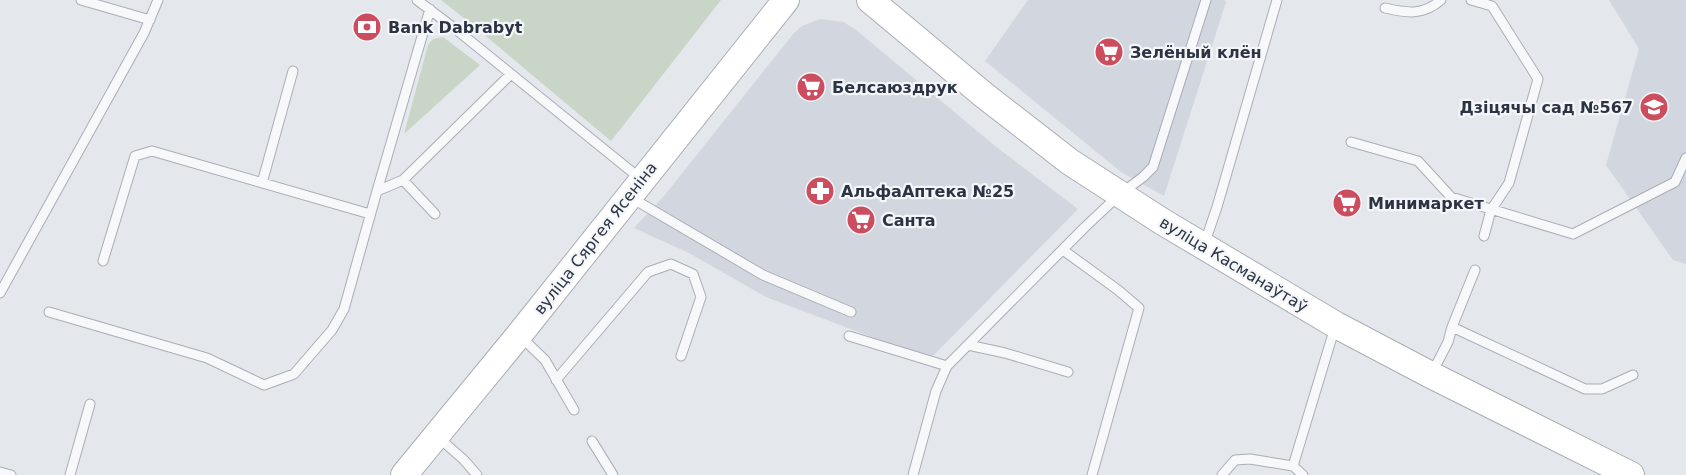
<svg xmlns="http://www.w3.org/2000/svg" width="1686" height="475" font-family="'DejaVu Sans',sans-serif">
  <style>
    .built { fill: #d2d6de }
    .green { fill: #c9d5c6 }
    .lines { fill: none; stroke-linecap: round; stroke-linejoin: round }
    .lane-casing { stroke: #a9aeb6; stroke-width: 11 }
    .secondary-casing { stroke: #a9aeb6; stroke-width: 28 }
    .lane { stroke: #f7f8fa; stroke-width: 9 }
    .secondary { stroke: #fff; stroke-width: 26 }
    .labels { text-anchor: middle; stroke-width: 4.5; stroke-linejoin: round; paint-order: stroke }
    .poi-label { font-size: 16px; font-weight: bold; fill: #2c3444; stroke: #f4f6f9; text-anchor: start }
    .street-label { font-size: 16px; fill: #2c3444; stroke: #f4f6f9 }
  </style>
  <rect width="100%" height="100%" fill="#e4e7ec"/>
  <path class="built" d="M1028,0H1224L1226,2L1164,196L1121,172L985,61Z
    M1609,0H1686V264L1673,260L1606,165L1639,49Z
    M820,19L843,22L855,29L995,146L1078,209L930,359L766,297L689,253L634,228L664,196L794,33L802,26Z"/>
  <path class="green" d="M441,0H721L611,141L469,22Z
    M443,37L480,65L404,134L428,45L433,39Z"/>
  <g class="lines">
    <g class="lane-casing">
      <path id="lane" d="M81,0L150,20
        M417,0L458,31L642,180
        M1471,0L1492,6L1538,79L1509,183L1491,210L1484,236
        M1385,8C1406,13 1423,16 1441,0
        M1351,142L1418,161L1451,197L1573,234L1675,182L1686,158
        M403,180L511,74
        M262,183L293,71
        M377,191L403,180L435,214
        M630,197L763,275L851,312
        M1204,245L1217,207L1277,0
        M1063,250L1118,290L1139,308L1092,475
        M103,261L135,156L152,151L370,214
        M0,293L144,33L158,0
        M49,312L207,358L264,385L294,374L332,330L344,309L377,191L430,9
        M1452,327L1585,389H1602L1633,375
        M519,335L545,360L574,410
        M849,336L947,366
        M968,345L1005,353L1068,372
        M1432,373L1448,342L1452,327L1475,270
        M556,380L648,272L671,264L693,274L701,297L681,356
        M438,437L464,460L477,475
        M592,441L613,475
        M1293,466L1335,327
        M0,472L11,475
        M70,475L90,404
        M913,475L936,391L947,366L1085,227L1119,195L1143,177L1153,167L1206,0
        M1222,475L1235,460L1250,459L1293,466L1303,475"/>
    </g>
    <g class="secondary-casing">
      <path id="secondary" d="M870,0L985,96L1070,162L1163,222L1336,325L1431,375L1631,475
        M404,475L519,335L786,0"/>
    </g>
    <use href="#lane" class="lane"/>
    <use href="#secondary" class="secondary"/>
  </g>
  <defs>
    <g id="bank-disc" transform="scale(1.5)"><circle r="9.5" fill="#cc4e5e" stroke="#f4f6f9"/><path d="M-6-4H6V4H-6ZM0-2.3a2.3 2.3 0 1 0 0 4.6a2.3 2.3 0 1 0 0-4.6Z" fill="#fff"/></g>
    <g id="supermarket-disc" transform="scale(1.5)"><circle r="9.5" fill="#cc4e5e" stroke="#f4f6f9"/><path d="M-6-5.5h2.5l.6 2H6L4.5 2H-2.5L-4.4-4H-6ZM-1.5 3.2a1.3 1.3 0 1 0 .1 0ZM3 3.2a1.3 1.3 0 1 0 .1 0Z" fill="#fff"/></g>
    <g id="school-disc" transform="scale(1.5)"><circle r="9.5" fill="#cc4e5e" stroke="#f4f6f9"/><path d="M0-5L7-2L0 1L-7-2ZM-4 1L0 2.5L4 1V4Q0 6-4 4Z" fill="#fff"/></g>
    <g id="pharmacy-disc" transform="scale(1.5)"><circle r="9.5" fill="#cc4e5e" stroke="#f4f6f9"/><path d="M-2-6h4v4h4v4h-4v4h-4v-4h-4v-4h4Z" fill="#fff"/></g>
  </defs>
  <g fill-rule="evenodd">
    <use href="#bank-disc" x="367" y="27"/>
    <use href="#supermarket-disc" x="1109" y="52"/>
    <use href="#supermarket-disc" x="811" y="87"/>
    <use href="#school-disc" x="1654" y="107"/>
    <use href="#pharmacy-disc" x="820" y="191"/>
    <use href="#supermarket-disc" x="1347" y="203"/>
    <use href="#supermarket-disc" x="861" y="220"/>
  </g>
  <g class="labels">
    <g class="poi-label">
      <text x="388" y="33">Bank Dabrabyt</text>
      <text x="1130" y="58">Зелёный клён</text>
      <text x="832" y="93">Белсаюздрук</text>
      <text x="1633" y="113" text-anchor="end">Дзіцячы сад №567</text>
      <text x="841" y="197">АльфаАптека №25</text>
      <text x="1368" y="209">Минимаркет</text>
      <text x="882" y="226">Санта</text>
    </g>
    <g class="street-label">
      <text transform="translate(595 238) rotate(-52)" y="6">вуліца Сяргея Ясеніна</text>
      <text transform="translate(1234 264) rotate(31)" y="6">вуліца Касманаўтаў</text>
    </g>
  </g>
</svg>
